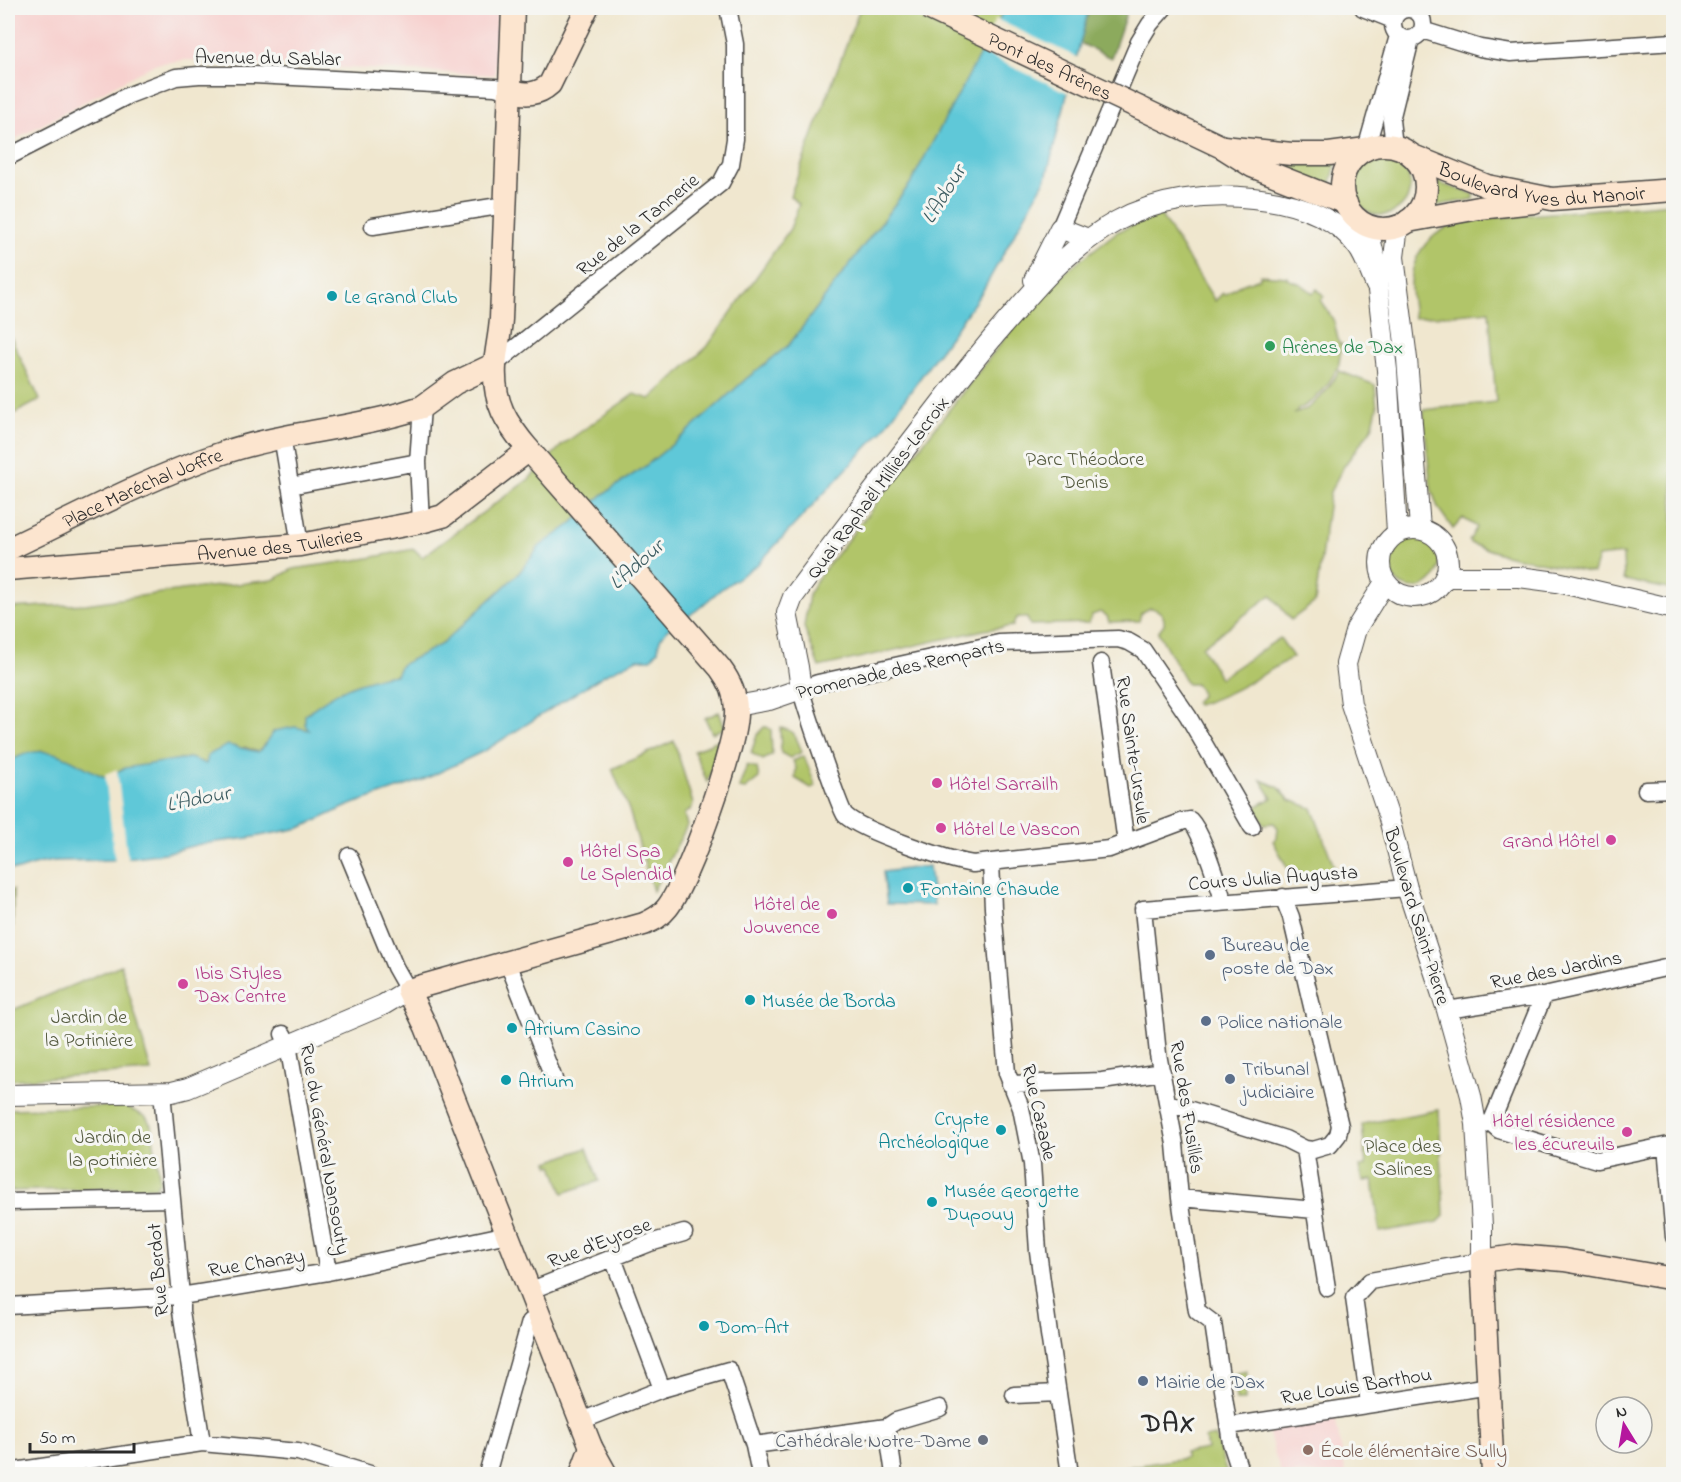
<svg xmlns="http://www.w3.org/2000/svg" width="1681" height="1482" font-family="'Indie Flower',sans-serif">
  <style>
    .built { fill: #f7d0ce }
    .green { fill: #b1c569; stroke: #6e784a; stroke-width: 1.5 }
    .forest { fill: #8caa5d; stroke: #5c6a44; stroke-width: 1.5 }
    .water { fill: #5ec8d8; stroke: #447a82; stroke-width: 1.5 }
    .pier { fill: #f0e7cf }
    .lines { fill: none; stroke-linecap: round; stroke-linejoin: round }
    .minor-casing { stroke: #494744; stroke-width: 19 }
    .tertiary-casing { stroke: #494744; stroke-width: 22 }
    .secondary-casing { stroke: #494744; stroke-width: 25 }
    .minor { stroke: #fff; stroke-width: 16 }
    .tertiary { stroke: #fff; stroke-width: 20 }
    .secondary { stroke: #fce5cf; stroke-width: 22 }
    .secondary-bridge-casing { stroke: #494744; stroke-width: 25; stroke-linecap: butt }
    .secondary-bridge { stroke: #fce5cf; stroke-width: 22 }
    .culture-dot { fill: #0f9aa8; stroke: #f6f6f2; stroke-width: 2 }
    .leisure-dot { fill: #2e9e5b; stroke: #f6f6f2; stroke-width: 2 }
    .hotel-dot { fill: #d1479c; stroke: #f6f6f2; stroke-width: 2 }
    .service-dot { fill: #5c6f8a; stroke: #f6f6f2; stroke-width: 2 }
    .worship-dot { fill: #6b7280; stroke: #f6f6f2; stroke-width: 2 }
    .education-dot { fill: #8d6e63; stroke: #f6f6f2; stroke-width: 2 }
    .labels { text-anchor: middle; stroke-width: 6; stroke-linejoin: round; paint-order: stroke }
    .street-label { font-size: 20px; fill: #2b2b2b; stroke: #f6f6f2 }
    .culture-label { font-size: 20px; fill: #0d838f; stroke: #f6f6f2; text-anchor: start }
    .leisure-label { font-size: 20px; fill: #27864d; stroke: #f6f6f2; text-anchor: start }
    .park-label { font-size: 20px; fill: #53593e; stroke: #f6f6f2 }
    .hotel-label { font-size: 20px; fill: #b23c85; stroke: #f6f6f2; text-anchor: start }
    .service-label { font-size: 20px; fill: #4e5e75; stroke: #f6f6f2; text-anchor: start }
    .worship-label { font-size: 20px; fill: #5b616d; stroke: #f6f6f2; text-anchor: end }
    .education-label { font-size: 20px; fill: #785e54; stroke: #f6f6f2; text-anchor: start }
    .water-label { font-size: 21px; font-style: italic; fill: #3a5a5f; stroke: #f6f6f2 }
    .district-label { font-size: 26px; font-weight: bold; letter-spacing: 1.5px; fill: #2b2b2b; stroke: #f6f6f2 }
  </style>
  <rect width="100%" height="100%" fill="#f6f6f2"/>
  <filter id="ink" filterUnits="userSpaceOnUse"><feTurbulence type="fractalNoise" baseFrequency=".0167" numOctaves="2"/><feDisplacementMap in="SourceGraphic" scale="12" xChannelSelector="R" yChannelSelector="G"/><feConvolveMatrix kernelMatrix="1 2 1 2 8 2 1 2 1" color-interpolation-filters="sRGB"/></filter>
  <filter id="wash" filterUnits="userSpaceOnUse"><feTurbulence type="fractalNoise" baseFrequency=".008" numOctaves="4" result="noise"/><feDisplacementMap in="SourceGraphic" scale="24" xChannelSelector="R" yChannelSelector="G"/><feGaussianBlur stdDeviation="1.35" result="paint"/><feColorMatrix in="noise" values="0 0 0 0 0 0 0 0 0 0 0 0 0 0 0 0 0 1.4 0 .05"/><feComposite in="paint" operator="in"/></filter>
  <g filter="url(#wash)">
    <rect width="100%" height="100%" fill="#f0e7cf"/>
    <path class="built" d="M8,8H498L495,75L186,60L155,64L8,143Z
      M1335,1417L1346,1474H1281L1267,1427Z"/>
    <path class="green" d="M860,8H991L1004,12L910,184L789,345L746,379L684,435L643,468L602,495L570,525L540,546L519,573L442,644L401,665L396,675C359,680 334,692 305,715L310,731H274L265,745L258,752L245,747L206,764L190,758L175,760L105,777L43,751L26,754L8,762V608L86,604L182,590L273,580L293,569L363,559L414,549L422,557L529,479L562,445L634,394L650,399L707,347L790,229L799,204L790,196Z
      M1244,155L1337,160L1330,187Z
      M1352 186a29 29 0 1 1 58 0a29 29 0 1 1-58 0Z
      M1431,176L1440,178L1441,184L1474,194V199L1433,206L1429,201L1432,187Z
      M1673,203V590L1624,580L1623,554L1598,557L1593,573L1505,555L1472,544L1469,541L1477,527L1463,518L1453,529L1438,508L1431,488L1423,410L1496,402L1489,311L1414,318C1413,308 1411,296 1411,286C1411,250 1435,228 1467,220Z
      M1160,214L1215,301L1223,293L1225,295L1238,286L1260,278V275L1287,277V279L1301,284L1313,293L1317,289L1324,296L1321,300L1334,321L1339,344H1342L1338,369L1336,370C1327,388 1316,401 1297,410L1298,412L1294,414C1315,409 1329,388 1339,371L1375,385L1377,408L1372,428L1344,466L1330,492L1315,602L1291,620L1271,595L1202,647L1220,678L1280,638L1293,657C1261,675 1232,695 1197,705L1195,702L1201,696L1200,689L1195,684H1187L1158,632L1164,624C1165,615 1159,609 1150,608L1141,613L1139,621L1109,622L1107,616L1100,612L1092,615L1089,623L1030,625L1027,618L1018,617L1015,620L1013,626L984,630L819,667L804,627L809,594L818,578L1026,311L1066,271L1117,232Z
      M8,331L40,400L8,417Z
      M1389 563a25 25 0 1 1 50 0a25 25 0 1 1-50 0Z
      M719,712L725,728L712,733L705,718Z
      M764,727H767L771,730L772,755L763,760L751,753L757,735Z
      M780,728C796,730 797,740 802,752L790,758L781,753Z
      M718,740L720,746L707,782L694,751Z
      M674,741L693,804L690,810L684,814L687,826L653,891L629,810L612,769Z
      M804,756L816,786L811,788L795,778L796,768L793,761Z
      M747,765L757,768L759,778L745,789L739,788Z
      M1261,780L1278,787L1290,800L1312,808L1338,877L1303,880L1299,871L1288,869L1273,841L1277,838L1278,828L1274,823L1264,824L1255,807L1272,798Z
      M8,890H13V926H8Z
      M121,965L151,1071L8,1080V1012Z
      M124,1106L146,1117L151,1125L160,1180L156,1187L8,1191V1109Z
      M1439,1110L1444,1216L1438,1222L1380,1232L1373,1180L1363,1181L1360,1167L1366,1166L1362,1124Z
      M587,1148L599,1181L563,1193L553,1165L550,1166L548,1162Z
      M1247,1371L1245,1400H1236L1234,1374Z
      M1215,1436L1227,1474H1091L1096,1472L1185,1458V1453L1207,1449L1205,1438Z"/>
    <path class="forest" d="M1089,8H1128L1111,58L1080,43Z"/>
    <path class="water" d="M1005,8H1089L1046,178L982,292L882,431L758,564L720,590L697,610L667,630L660,639L658,650L651,659H637L604,675L486,750L423,780L350,805L300,828L249,838L200,844L165,853L111,860L54,861L37,864L19,870L8,869V762C13,760 19,756 25,754C57,744 77,766 105,777L125,768L175,760L190,758L206,764L208,755L228,745L258,752L265,745L274,731L295,727L309,730L305,725V715C333,692 360,679 396,675L401,665L442,644L519,573L540,546L570,525L602,495L643,468L684,435L746,379L789,345L910,184Z
      M929,866L934,905L887,904L883,872Z"/>
    <path class="pier" d="M996,19L1079,58L1070,94L978,51Z
      M117,769L128,861L115,863L105,774Z"/>
  </g>
  <g filter="url(#ink)">
    <g class="lines">
      <g class="minor-casing">
        <path id="minor" d="M1363,8L1393,20
          M1393 24a15 15 0 1 1 30 0a15 15 0 1 1-30 0Z
          M1422,30L1480,48L1511,53L1674,42
          M1394,146L1391,120L1411,39
          M1366,149L1398,36
          M8,157L129,95L176,77L199,75H254L473,86L495,87L510,91
          M373,226L505,205
          M1060,228L1139,42L1150,24L1164,8
          M495,364L721,183L731,164L735,139V44L728,8
          M282,436L300,545
          M290,486L418,462
          M421,522L418,462L422,407
          M1101,663L1126,843
          M1646,790L1674,789
          M349,856L395,967L408,990
          M991,862L993,908L1007,1073L1021,1108L1032,1164L1038,1251L1049,1334L1070,1474
          M1224,902C1217,883 1203,833 1190,820L1184,821L1109,849L973,864C948,860 861,831 845,815C840,809 803,702 801,689L818,683L999,643L1118,639L1129,642L1143,650L1188,716L1252,827
          M508,963L554,1079
          M1447,1010L1544,995L1674,966
          M283,1034L288,1045L328,1272
          M1010,1084L1102,1081L1162,1072
          M162,1092L181,1296V1311L202,1443
          M1168,1103L1285,1139L1305,1149L1313,1150L1330,1145L1338,1135L1340,1126L1291,917L1283,897
          M1491,1123L1544,995
          M1476,1124L1491,1123L1499,1130L1597,1160L1674,1144
          M1666,1146L1674,1237
          M1305,1149L1327,1288
          M1180,1198L1315,1210
          M8,1202L172,1199
          M613,1258L662,1389
          M529,1291L650,1243L684,1233
          M8,1306L181,1296L328,1272L508,1234
          M1014,1395L1058,1393
          M1369,1403L1354,1298L1370,1281L1482,1261
          M581,1421L662,1389L729,1370L754,1445L760,1474
          M1229,1426L1490,1386
          M887,1427L894,1474
          M754,1445L887,1427L896,1421L940,1408
          M8,1472L202,1443L298,1452L370,1474
          M487,1474L530,1322L539,1316
          M1241,1474L1231,1443L1213,1323L1197,1311L1180,1198L1175,1144L1158,1054L1143,909L1407,888"/>
      </g>
      <g class="tertiary-casing">
        <path id="tertiary" d="M1367,225L1374,255L1387,370L1397,532
          M1398,226L1394,257L1407,359L1420,528
          M1034,280L1060,228L1088,239
          M1380 563a34 34 0 1 1 68 0a34 34 0 1 1-68 0Z
          M1445,577H1519L1557,582L1674,609
          M1385,582L1356,629L1346,664L1351,704L1388,815L1407,888L1447,1010L1471,1096L1476,1124L1482,1226V1261
          M736,706L769,700L801,689L798,667L787,613L793,597C839,535 886,474 933,413C959,379 985,346 1013,314C1046,276 1072,246 1117,221C1157,199 1207,193 1253,198C1290,202 1334,214 1357,246C1366,257 1370,274 1377,287
          M8,1095L172,1092L188,1088L383,1005L408,990"/>
      </g>
      <g class="secondary-casing">
        <g id="secondary">
          <path d="M513,8L501,319C500,335 496,350 495,366C493,403 506,423 529,450L720,668C729,680 736,694 736,710C738,742 687,884 667,908C661,916 653,920 644,924L408,990L426,1027L591,1447L606,1474"/>
          <path d="M510,91C526,95 538,95 550,84L587,8"/>
          <path d="M1140,108L1222,147L1252,166L1346,203"/>
          <circle cx="1384" cy="187" r="42"/>
          <path d="M1223,147L1292,154H1329L1366,149"/>
          <path id="s1" d="M1413,156L1487,186L1552,199L1674,190"/>
          <path d="M1408,221L1479,208L1534,202"/>
          <path id="s2" d="M8,549C78,516 146,479 220,454C280,433 343,430 403,413L422,407L455,383L495,364"/>
          <path id="s3" d="M8,569L300,545L421,522L443,516L529,450"/>
          <path d="M581,1474L591,1447"/>
          <path d="M1493,1474L1482,1261L1516,1256L1564,1260L1674,1279"/>
        </g>
      </g>
      <use href="#minor" class="minor"/>
      <use href="#tertiary" class="tertiary"/>
      <use href="#secondary" class="secondary"/>
      <g class="secondary-bridge-casing">
        <g id="secondary-bridge">
          <path id="s4" d="M928,8L1140,108"/>
        </g>
      </g>
      <use href="#secondary-bridge" class="secondary-bridge"/>
    </g>
  </g>
  <g class="culture-dot">
    <circle cx="332" cy="296" r="6"/>
    <circle cx="908" cy="888" r="6"/>
    <circle cx="750" cy="1000" r="6"/>
    <circle cx="512" cy="1028" r="6"/>
    <circle cx="506" cy="1080" r="6"/>
    <circle cx="1001" cy="1130" r="6"/>
    <circle cx="932" cy="1202" r="6"/>
    <circle cx="704" cy="1326" r="6"/>
  </g>
  <circle class="leisure-dot" cx="1270" cy="346" r="6"/>
  <g class="hotel-dot">
    <circle cx="937" cy="783" r="6"/>
    <circle cx="941" cy="828" r="6"/>
    <circle cx="1611" cy="840" r="6"/>
    <circle cx="568" cy="862" r="6"/>
    <circle cx="832" cy="914" r="6"/>
    <circle cx="183" cy="984" r="6"/>
    <circle cx="1627" cy="1132" r="6"/>
  </g>
  <g class="service-dot">
    <circle cx="1210" cy="955" r="6"/>
    <circle cx="1206" cy="1021" r="6"/>
    <circle cx="1230" cy="1079" r="6"/>
    <circle cx="1143" cy="1381" r="6"/>
  </g>
  <circle class="worship-dot" cx="983" cy="1440" r="6"/>
  <circle class="education-dot" cx="1308" cy="1450" r="6"/>
  <g class="labels">
    <g class="street-label">
      <text transform="translate(268 57) rotate(1)" y="7">Avenue du Sablar</text>
      <text dy="7" stroke="none"><textPath href="#s4" startOffset="135">Pont des Arènes</textPath></text>
      <text dy="7" stroke="none"><textPath href="#s1" startOffset="134">Boulevard Yves du Manoir</textPath></text>
      <text transform="translate(637 224) rotate(-39)" y="7">Rue de la Tannerie</text>
      <text transform="translate(877 487) rotate(-53)" y="7">Quai Raphaël Milliès-Lacroix</text>
      <text dy="7" stroke="none"><textPath href="#s2" startOffset="148">Place Maréchal Joffre</textPath></text>
      <text dy="7" stroke="none"><textPath href="#s3" startOffset="273">Avenue des Tuileries</textPath></text>
      <text transform="translate(900 668) rotate(-13)" y="7">Promenade des Remparts</text>
      <text transform="translate(1134 750) rotate(82)" y="7">Rue Sainte-Ursule</text>
      <text transform="translate(1273 877) rotate(-4)" y="7">Cours Julia Augusta</text>
      <text transform="translate(1418 916) rotate(73)" y="7">Boulevard Saint-Pierre</text>
      <text transform="translate(1556 969) rotate(-11)" y="7">Rue des Jardins</text>
      <text transform="translate(1188 1107) rotate(81)" y="7">Rue des Fusillés</text>
      <text transform="translate(1040 1112) rotate(77)" y="7">Rue Cazade</text>
      <text transform="translate(326 1149) rotate(80)" y="7">Rue du Général Nansouty</text>
      <text transform="translate(599 1242) rotate(-21)" y="7">Rue d'Eyrose</text>
      <text transform="translate(256 1262) rotate(-9)" y="7">Rue Chanzy</text>
      <text transform="translate(157 1270) rotate(-95)" y="7">Rue Berdot</text>
      <text transform="translate(1356 1385) rotate(-9)" y="7">Rue Louis Barthou</text>
    </g>
    <g class="culture-label">
      <text x="344" y="303">Le Grand Club</text>
      <text x="920" y="895">Fontaine Chaude</text>
      <text x="762" y="1007">Musée de Borda</text>
      <text x="524" y="1035">Atrium Casino</text>
      <text x="518" y="1087">Atrium</text>
      <text x="989" y="1125" text-anchor="end">Crypte<tspan x="989" dy="23">Archéologique</tspan></text>
      <text x="944" y="1197">Musée Georgette<tspan x="944" dy="23">Dupouy</tspan></text>
      <text x="716" y="1333">Dom-Art</text>
    </g>
    <g class="leisure-label">
      <text x="1282" y="353">Arènes de Dax</text>
    </g>
    <g class="park-label">
      <text x="1085" y="465">Parc Théodore<tspan x="1085" dy="23">Denis</tspan></text>
      <text x="89" y="1023">Jardin de<tspan x="89" dy="23">la Potinière</tspan></text>
      <text x="113" y="1143">Jardin de<tspan x="113" dy="23">la potinière</tspan></text>
      <text x="1403" y="1152">Place des<tspan x="1403" dy="23">Salines</tspan></text>
    </g>
    <g class="hotel-label">
      <text x="949" y="790">Hôtel Sarrailh</text>
      <text x="953" y="835">Hôtel Le Vascon</text>
      <text x="1599" y="847" text-anchor="end">Grand Hôtel</text>
      <text x="580" y="857">Hôtel Spa<tspan x="580" dy="23">Le Splendid</tspan></text>
      <text x="820" y="910" text-anchor="end">Hôtel de<tspan x="820" dy="23">Jouvence</tspan></text>
      <text x="195" y="979">Ibis Styles<tspan x="195" dy="23">Dax Centre</tspan></text>
      <text x="1615" y="1127" text-anchor="end">Hôtel résidence<tspan x="1615" dy="23">les écureuils</tspan></text>
    </g>
    <g class="service-label">
      <text x="1222" y="951">Bureau de<tspan x="1222" dy="23">poste de Dax</tspan></text>
      <text x="1218" y="1028">Police nationale</text>
      <text x="1242" y="1075">Tribunal<tspan x="1242" dy="23">judiciaire</tspan></text>
      <text x="1155" y="1388">Mairie de Dax</text>
    </g>
    <g class="worship-label">
      <text x="971" y="1447">Cathédrale Notre-Dame</text>
    </g>
    <g class="education-label">
      <text x="1320" y="1457">École élémentaire Sully</text>
    </g>
    <g class="water-label">
      <text transform="translate(943 194) rotate(-58)" y="7">L'Adour</text>
      <text transform="translate(636 564) rotate(-41)" y="7">L'Adour</text>
      <text transform="translate(198 798) rotate(-11)" y="7">L'Adour</text>
    </g>
    <g class="district-label">
      <text x="1169" y="1431">DAX</text>
    </g>
  </g>
  <rect width="1681" height="1482" fill="none" stroke="#f6f6f2" stroke-width="30"/>
  <g transform="translate(1624 1425) rotate(349)"><circle r="28" fill="#f6f6f2" stroke="#a5a5a2" stroke-width="1.5"/>
  <path d="M0-4.5L10 22L0 15L-10 22Z" fill="#b5179e"/>
  <text y="-9" font-size="16" font-weight="bold" text-anchor="middle" fill="#2b2b2b">N</text>
  </g>
  <path d="M30 1443v9h104v-9" fill="none" stroke="#2b2b2b" stroke-width="3"/>
  <text x="39" y="1443" font-size="18" fill="#2b2b2b" stroke="#f6f6f2" stroke-width="4.5" paint-order="stroke">50 m</text>
</svg>
